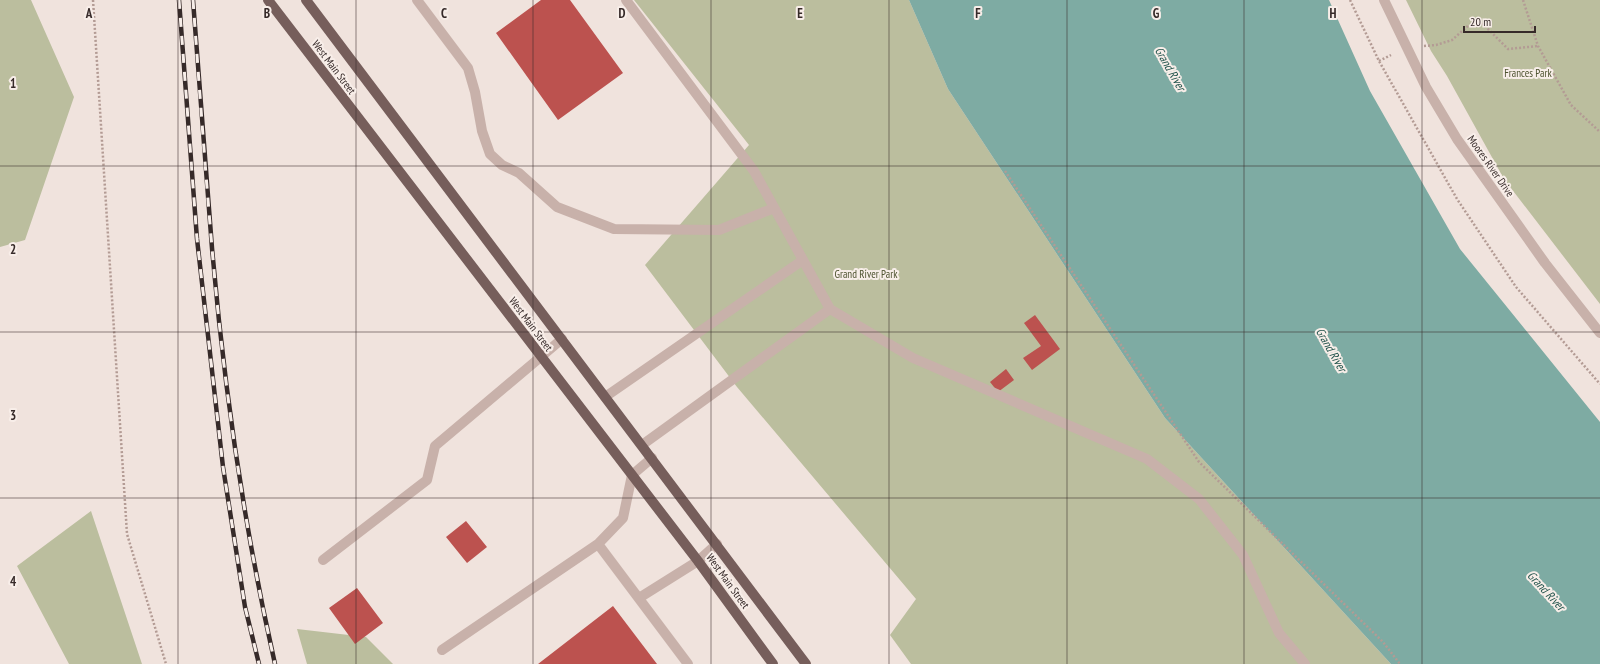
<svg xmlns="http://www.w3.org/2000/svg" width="1600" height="664" font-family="'PT Sans Narrow',sans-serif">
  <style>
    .green { fill: #bbbe9e }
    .water { fill: #7eaba3 }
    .building { fill: #bc524f }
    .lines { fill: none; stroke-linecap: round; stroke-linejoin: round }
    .path { stroke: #b39b94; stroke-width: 2.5; stroke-dasharray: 2 2; stroke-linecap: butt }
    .minor { stroke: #c8b1aa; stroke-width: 10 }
    .major { stroke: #765e5b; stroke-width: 10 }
    .rail-casing { stroke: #362a29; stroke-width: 4.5 }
    .rail { stroke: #f8eee9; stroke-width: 3; stroke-dasharray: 9; stroke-linecap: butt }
    .grid { fill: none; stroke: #362a29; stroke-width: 1; stroke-opacity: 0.55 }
    .labels { text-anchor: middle; stroke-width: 4; stroke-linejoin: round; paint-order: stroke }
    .street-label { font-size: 11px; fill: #362a29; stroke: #f8eee9 }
    .park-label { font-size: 11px; fill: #4d522f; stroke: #f8eee9 }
    .water-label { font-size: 12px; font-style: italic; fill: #22544c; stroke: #f8eee9 }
    .grid-label { font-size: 13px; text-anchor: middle; font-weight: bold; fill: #362a29; stroke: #f8eee9; stroke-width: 4; stroke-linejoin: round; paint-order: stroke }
  </style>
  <rect width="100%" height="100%" fill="#f0e3dd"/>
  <path class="green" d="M0,0H31L74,97L25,240L0,247Z
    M634,0H909L948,89L1165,418L1391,664H911L890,635L916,599L737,387L645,265L749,145Z
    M1406,0H1600V304L1504,179L1447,76L1431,51Z
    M91,511L142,664H69L17,566Z
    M297,629L366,637L393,664H307Z"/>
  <path class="water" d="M909,0H1329L1370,91L1460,249L1600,422V664H1391L1165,418L948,89Z"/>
  <path class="building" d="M541,0H570L623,73L558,120L496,33Z
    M1035,315L1060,349L1032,370L1023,358L1041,346L1024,323Z
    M1006,369L1014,380L998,392L990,382Z
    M466,521L487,547L467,563L446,537Z
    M357,588L383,623L355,644L329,608Z
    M613,606L657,664H538Z"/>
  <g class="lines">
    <path class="path" d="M93,0L127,534L166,664
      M1350,0L1379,61L1457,199L1516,287L1600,384
      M1523,0L1538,46L1571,105L1600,132
      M1424,46L1436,45L1452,40L1469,25L1483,24L1508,49L1538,46
      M1379,61L1391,55
      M1005,171L1199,462L1383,642L1400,664"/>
    <path class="minor" d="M417,0L468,68L475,92L482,131L490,154L502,165L519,173L557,207L614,229L719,230L774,208
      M626,0L754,171L830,309L913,358L1147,459L1199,499L1243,555L1279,633L1305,664
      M1384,0L1426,87L1457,139L1545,263L1600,333
      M605,397L803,260
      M642,445L830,309
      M652,458L632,475L623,518L598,544L688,664
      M323,560L427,480L435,446L562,339
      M639,598L698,561L717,544
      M442,650L598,544"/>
    <path class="major" d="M268,0L698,561L773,664
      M306,0L806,664"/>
    <g class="rail-casing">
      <path id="rail" d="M179,0L197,239L223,467L245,607L259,664
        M193,0C199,83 205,166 212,248C224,388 244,527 275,664"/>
    </g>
    <use href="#rail" class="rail"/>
  </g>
  <path class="grid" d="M178,0V664M356,0V664M533,0V664M711,0V664M889,0V664M1067,0V664M1244,0V664M1422,0V664M0,166H1600M0,332H1600M0,498H1600"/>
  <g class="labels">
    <g class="street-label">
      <text transform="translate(334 67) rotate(53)" y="4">West Main Street</text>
      <text transform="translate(1491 166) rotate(55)" y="4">Moores River Drive</text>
      <text transform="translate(531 324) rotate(53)" y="4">West Main Street</text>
      <text transform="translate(728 581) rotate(54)" y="4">West Main Street</text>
    </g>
    <g class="park-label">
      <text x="1528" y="77">Frances Park</text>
      <text x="866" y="278">Grand River Park</text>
    </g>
    <g class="water-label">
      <text transform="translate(1170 69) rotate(60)" y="4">Grand River</text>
      <text transform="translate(1331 350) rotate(60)" y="4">Grand River</text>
      <text transform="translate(1546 591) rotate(47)" y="4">Grand River</text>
    </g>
  </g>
  <g class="grid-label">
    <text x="89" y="18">A</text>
    <text x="267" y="18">B</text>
    <text x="444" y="18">C</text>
    <text x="622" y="18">D</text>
    <text x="800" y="18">E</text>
    <text x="978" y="18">F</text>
    <text x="1156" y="18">G</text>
    <text x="1333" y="18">H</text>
    <text x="13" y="88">1</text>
    <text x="13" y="254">2</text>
    <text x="13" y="420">3</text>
    <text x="13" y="586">4</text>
  </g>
  <path d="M1464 26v6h71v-6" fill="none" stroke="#362a29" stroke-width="2"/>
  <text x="1470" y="26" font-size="12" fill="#362a29" stroke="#f8eee9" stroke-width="3" paint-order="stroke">20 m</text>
</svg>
